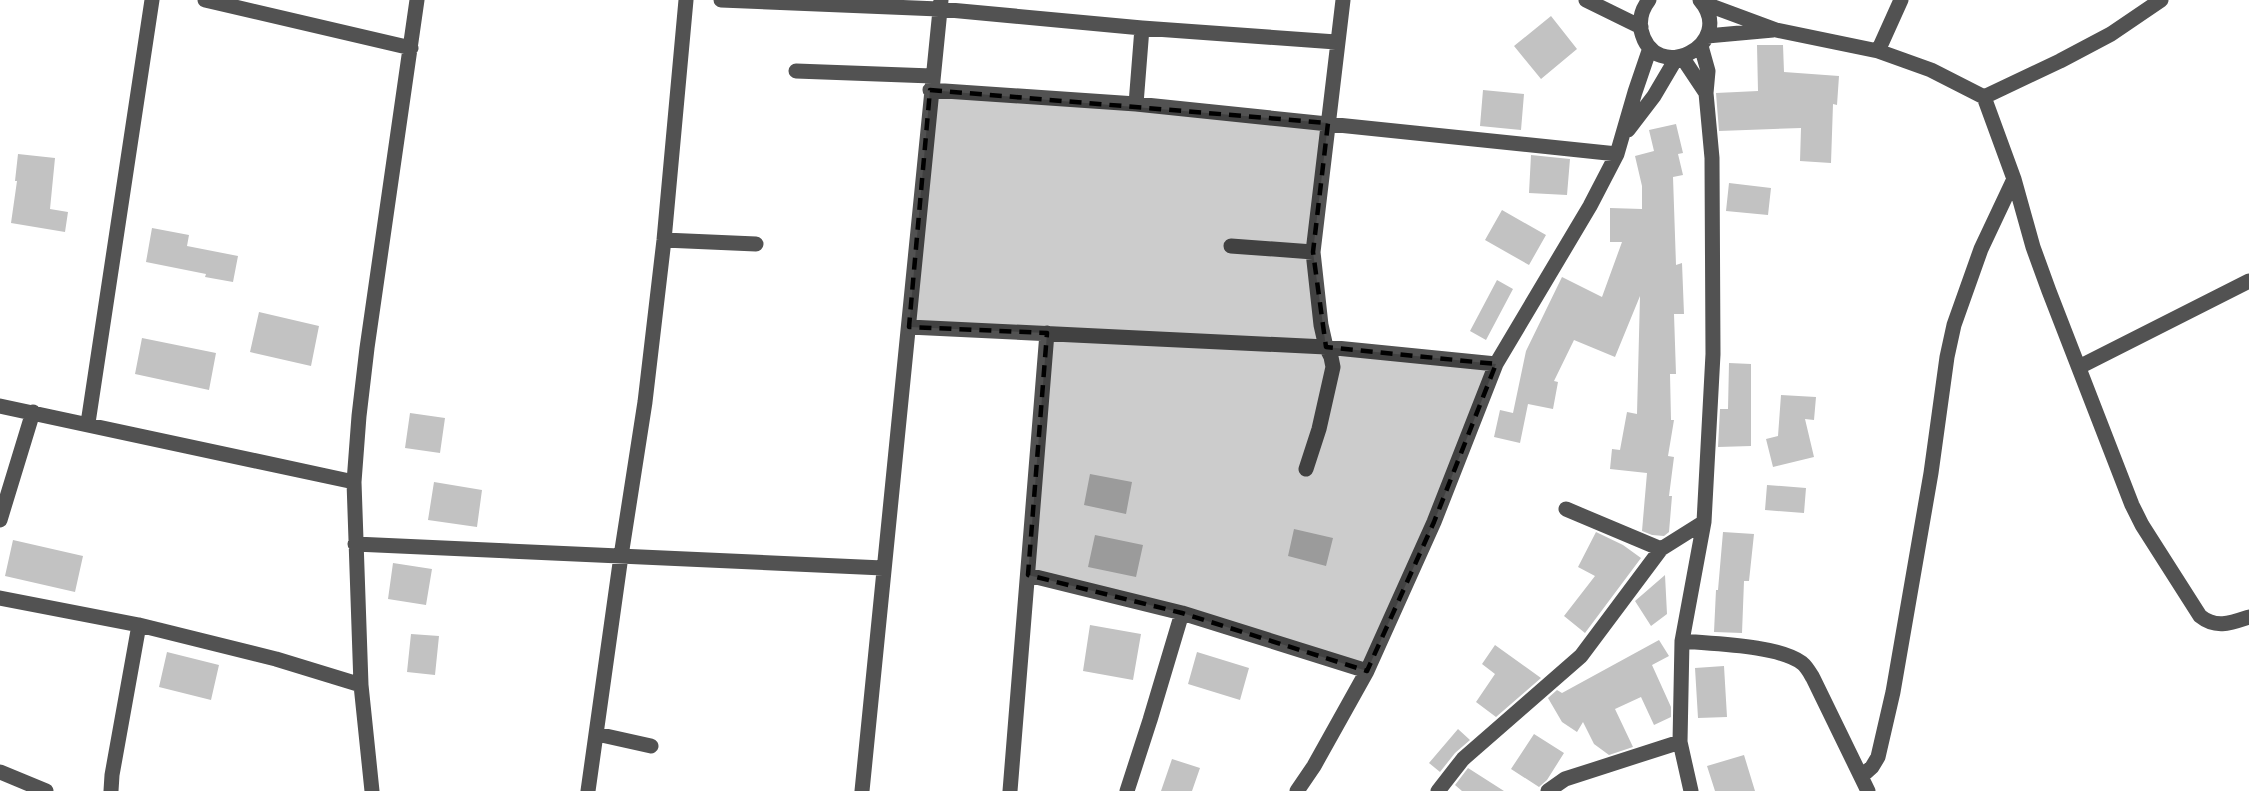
<svg xmlns="http://www.w3.org/2000/svg" width="2249" height="791" font-family="Manrope,sans-serif">
  <style>
    .building { fill: #c2c2c2 }
    .lines { fill: none; stroke-linecap: round; stroke-linejoin: round }
    .minor { stroke: #525252; stroke-width: 15 }
    .marked { fill: #000; fill-opacity: 0.2; stroke: #000; stroke-width: 4.5; stroke-dasharray: 12 8; stroke-linejoin: round }
  </style>
  <rect width="100%" height="100%" fill="#fff"/>
  <path class="building" d="M1551,16L1577,49L1541,79L1514,46Z
    M1757,45H1783L1784,72L1839,76L1837,105L1833,104L1831,163L1800,161L1801,128L1719,131L1716,93L1758,91Z
    M1483,90L1524,94L1521,130L1480,126Z
    M1676,124L1683,153L1678,154L1683,175L1673,177L1676,265L1682,263L1684,314H1674L1676,374H1670L1671,420H1674L1668,456L1674,457L1669,496H1672L1669,532L1664,536L1652,535L1642,531L1647,473L1610,469L1612,449L1620,450L1627,412L1637,414L1640,296L1615,357L1574,340L1554,381L1558,382L1553,409L1528,404L1520,443L1494,437L1500,410L1513,413L1526,351L1562,277L1602,297L1622,242H1610V208L1642,209V186L1635,156L1654,151L1649,130Z
    M18,154L55,158L50,209L68,212L65,232L11,223L17,181H15Z
    M1531,155L1570,159L1567,195L1529,193Z
    M1729,183L1771,188L1768,215L1726,211Z
    M1502,210L1546,235L1529,265L1485,240Z
    M152,228L189,235L187,246L238,256L233,282L205,277L206,274L146,262Z
    M1497,280L1513,289L1486,340L1470,331Z
    M259,312L319,326L311,366L250,352Z
    M142,338L216,353L209,390L135,374Z
    M1729,363L1751,364V446L1718,447L1720,409H1728Z
    M1781,395L1816,397L1814,420L1805,419L1814,457L1773,467L1766,439L1778,436Z
    M410,413L445,418L440,453L405,448Z
    M1090,474L1132,482L1126,514L1084,505Z
    M434,482L482,490L477,527L428,520Z
    M1767,485L1806,488L1804,513L1765,510Z
    M1294,529L1333,538L1326,566L1288,556Z
    M1596,532L1623,545L1641,558L1585,633L1564,616L1595,576L1578,567Z
    M1723,532L1754,534L1749,581H1744L1742,633L1714,632L1716,590H1718Z
    M1095,535L1143,545L1136,577L1088,567Z
    M13,540L83,556L75,592L5,576Z
    M393,563L432,569L426,605L388,599Z
    M1665,575L1667,614L1651,626L1635,601Z
    M1090,625L1141,634L1133,680L1083,671Z
    M411,634L439,636L435,675L407,672Z
    M1659,640L1669,656L1652,665L1671,707V717L1654,725L1641,697L1615,709L1633,747L1609,755L1594,744L1583,722L1577,732L1562,722L1548,698L1557,690L1562,693Z
    M1495,645L1541,678L1496,717L1476,702L1495,674L1482,664Z
    M167,652L219,665L211,700L159,687Z
    M1197,652L1249,668L1240,700L1188,684Z
    M1724,666L1727,717L1698,718L1695,668Z
    M1458,729L1470,740L1455,753L1440,772L1429,763Z
    M1534,734L1564,753L1547,780L1539,787L1511,769Z
    M1744,755L1755,791H1715L1707,766Z
    M1172,759L1200,768L1192,791H1161Z
    M1468,768L1504,791H1462L1455,785Z"/>
  <g class="lines">
    <path class="minor" d="M205,0L411,48
      M721,0L939,9L1142,28L1336,42
      M1586,0L1641,27
      M1649,0C1642,9 1639,19 1641,30C1654,87 1738,44 1700,0
      M1703,3L1776,30L1878,51L1931,70L1984,97L2014,179L2033,247L2049,291L2132,505L2142,525L2200,616C2216,629 2231,623 2249,617
      M1707,36L1773,30
      M1878,51L1901,0
      M1682,57L1706,93
      M796,71L932,76
      M930,90L1136,104L1617,154
      M1984,97L2060,61L2111,34L2161,0
      M1136,104L1142,28
      M1628,130L1654,96L1677,57
      M664,240L756,244
      M1231,246L1313,252
      M909,327L1326,347L1496,364
      M2079,367L2249,281
      M0,406L354,482
      M88,423L152,0
      M1306,469L1319,429L1333,367L1331,357L1326,347L1321,325L1313,252L1343,0
      M1566,509L1661,549
      M0,520L33,412
      M355,544L883,568
      M1028,575L1182,613L1367,671
      M0,598L139,625
      M1682,641C1713,644 1778,645 1802,663C1807,667 1810,673 1813,678L1868,791
      M597,734L651,746
      M0,772L46,791
      M1862,776L1872,767L1878,757L1893,692L1931,473L1947,357L1954,325L1981,249L2014,179
      M111,791L112,775L139,625L276,659L361,685
      M372,791L361,685L354,482L359,416L367,348L417,0
      M588,791L621,556L645,402L664,240L686,0
      M862,791L941,0
      M1010,791L1047,333
      M1127,791L1150,720L1182,613
      M1297,791L1314,766L1367,671L1434,522L1496,364L1590,206L1617,154L1635,92L1650,48
      M1438,791L1463,759L1581,656L1661,549L1704,522
      M1548,791L1565,779L1680,742
      M1691,791L1680,742L1682,641L1704,522L1713,354L1712,158L1706,93L1708,71L1701,46"/>
  </g>
  <path class="marked" d="M930,90L1328,123L1313,252L1326,347L1496,364L1434,522L1367,671L1182,613L1028,575L1047,333L909,327Z"/>
</svg>
